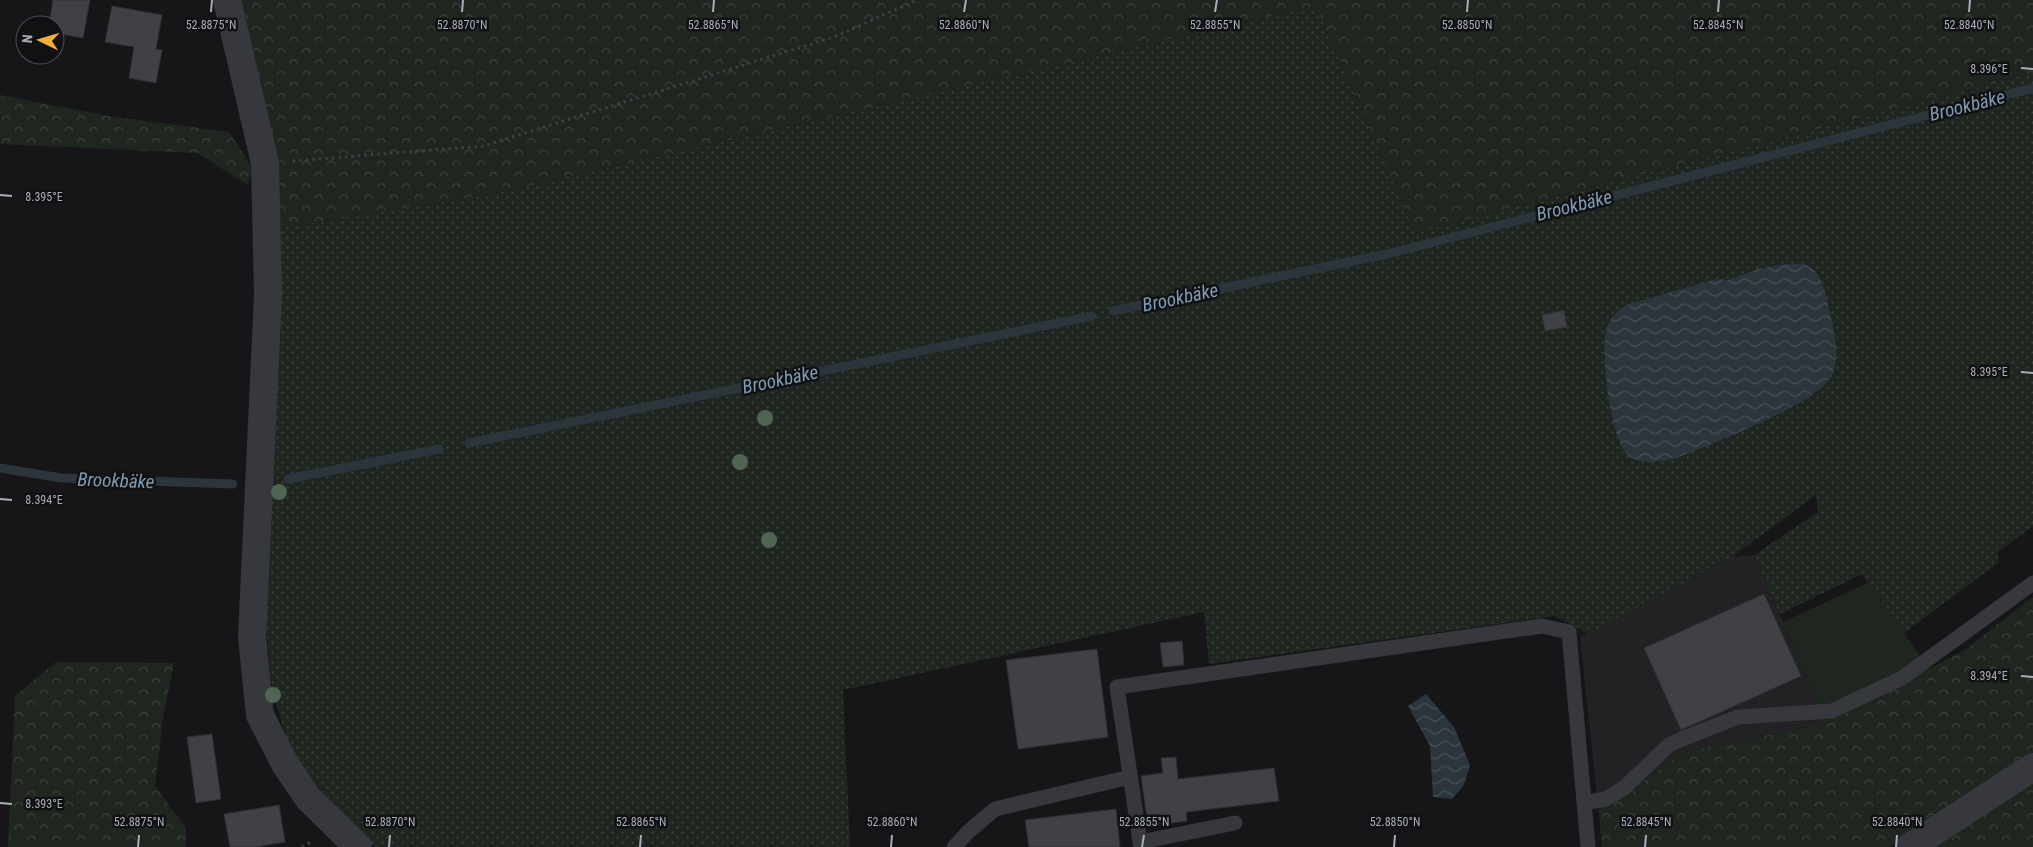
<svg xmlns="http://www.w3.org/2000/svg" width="2033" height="847" font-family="'Roboto Condensed',sans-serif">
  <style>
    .built { fill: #222225 }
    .grass { fill: url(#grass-dots) }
    .forest { fill: url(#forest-crowns) }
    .garden { fill: #1e261f }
    .water { fill: url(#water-waves) }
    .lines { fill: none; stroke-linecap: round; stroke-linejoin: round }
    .stream { stroke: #2c353c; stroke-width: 9 }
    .building { fill: #404145; stroke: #303034 }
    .path { stroke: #3d3f44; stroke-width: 3; stroke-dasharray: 2.5 4; stroke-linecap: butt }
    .lane { stroke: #37383d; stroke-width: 15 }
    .street { stroke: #37383d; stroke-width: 28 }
    .tree { fill: #506452 }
    .ticks { fill: none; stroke: #a8adb8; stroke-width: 2 }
    .labels { text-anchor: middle; stroke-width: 5; stroke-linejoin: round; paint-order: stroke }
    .water-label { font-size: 19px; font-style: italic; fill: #7f9bb3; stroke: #111113 }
    .ticks-label { font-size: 12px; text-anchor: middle; fill: #a8adb8; stroke: #111113; stroke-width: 5; stroke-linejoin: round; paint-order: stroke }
  </style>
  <defs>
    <pattern id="grass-dots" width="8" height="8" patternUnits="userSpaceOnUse" patternTransform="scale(1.25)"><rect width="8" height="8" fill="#1e261f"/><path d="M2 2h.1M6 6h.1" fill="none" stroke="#3c433d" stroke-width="1.8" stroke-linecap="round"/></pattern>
    <pattern id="forest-crowns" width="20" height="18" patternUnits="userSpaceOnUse" patternTransform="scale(1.25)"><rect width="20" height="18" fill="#1e261f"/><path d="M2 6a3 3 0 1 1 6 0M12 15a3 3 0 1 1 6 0" fill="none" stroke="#3c433d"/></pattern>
    <pattern id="water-waves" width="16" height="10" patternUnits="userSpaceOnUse" patternTransform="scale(1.25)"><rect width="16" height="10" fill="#2c353c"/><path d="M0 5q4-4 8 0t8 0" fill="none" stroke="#485056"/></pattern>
  </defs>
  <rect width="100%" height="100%" fill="#161618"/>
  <path class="built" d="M1754,555L1827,723L1680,753L1599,815L1580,637L1732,557Z"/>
  <path class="grass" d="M1316,6L1415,233L2033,73V526L1998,552V563L1904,633L1862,574L1780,614L1754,555L1818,512L1816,495L1732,557L1588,634L1555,616L1209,664L1204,612L843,690L850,847H375L318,787L294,755L283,727L272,688L266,627L280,228L493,194Z"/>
  <path class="forest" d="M236,0H2033V73L1415,233L1316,6L493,194L280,228Z
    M0,95L108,116L229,132L252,167L248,185L197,153L0,144Z
    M2033,597V755L1890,847H1602L1599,815L1680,753L1827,723L1963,651Z
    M56,662L174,663L163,718L155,786L186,828V847H8L15,696Z
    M2033,778V847H1928Z"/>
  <path class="garden" d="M1869,582L1929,669L1827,723L1783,622Z"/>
  <path class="water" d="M1787,264C1793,265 1802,263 1806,265C1820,270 1824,288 1827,300C1832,324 1842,352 1832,375C1820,403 1709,445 1679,457C1662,461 1646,466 1630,457C1611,445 1600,353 1606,331C1609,319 1616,312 1626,305L1716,279L1728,280L1759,269Z
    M1426,694L1454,727L1470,765L1464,785L1452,799L1433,797L1430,746L1408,706Z"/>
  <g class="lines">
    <path class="stream" d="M1113,311L1387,254L2033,88
      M469,443L1092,316
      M0,468L61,478L233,484
      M288,479L439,449"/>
  </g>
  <path class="building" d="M53,0H90L83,38L55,33V25H49Z
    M112,6L162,15L156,49L162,50L156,83L129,78L134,47L105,42Z
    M1564,310L1567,327L1545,331L1542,315Z
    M1764,594L1801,676L1681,730L1644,648Z
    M1182,641L1184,665L1163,667L1160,643Z
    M1097,649L1108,737L1018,749L1006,660Z
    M212,734L221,799L196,803L187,737Z
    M1176,757L1178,779L1274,768L1279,801L1186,812L1187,821L1148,826L1141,776L1163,773L1161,758Z
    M279,805L285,842L256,847H230L224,814Z
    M1116,809L1120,847H1029L1025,820Z"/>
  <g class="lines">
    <path class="path" d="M293,161L483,146L834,37L917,0
      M302,847L311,842"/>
    <path class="lane" d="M1584,803L1606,799L1624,788L1669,745L1682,739L1738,717L1832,711L1902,678L2033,583
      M1140,842L1117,687L1542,626L1569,632L1588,847
      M954,847L968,832L995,809L1130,777
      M1141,847L1140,842L1235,823"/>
    <path class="street" d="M227,0L265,163L268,295L252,637L260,715L285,764L308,798L358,847
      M1910,847L2033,767"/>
  </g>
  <g class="tree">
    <circle cx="765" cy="418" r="8"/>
    <circle cx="740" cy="462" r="8"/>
    <circle cx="279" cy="492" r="8"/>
    <circle cx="769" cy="540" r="8"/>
    <circle cx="273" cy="695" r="8"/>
  </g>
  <path class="ticks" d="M211,12L212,0M462,12L463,0M713,12L714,0M964,12L966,0M1215,12L1217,0M1467,12L1468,0M1718,12L1719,0M1969,12L1970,0M2021,68L2033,69M0,195L12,196M2021,372L2033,373M0,499L12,500M2021,676L2033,677M0,803L12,804M138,847L139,835M389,847L390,835M640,847L641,835M891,847L892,835M1142,847L1144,835M1394,847L1395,835M1645,847L1646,835M1896,847L1897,835"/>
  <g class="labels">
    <g class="water-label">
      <text transform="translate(1967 105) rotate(-14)" y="7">Brookbäke</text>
      <text transform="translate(1574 205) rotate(-14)" y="7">Brookbäke</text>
      <text transform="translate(1180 297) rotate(-12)" y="7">Brookbäke</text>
      <text transform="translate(780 379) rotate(-12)" y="7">Brookbäke</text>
      <text transform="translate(116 480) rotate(2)" y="7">Brookbäke</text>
    </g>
  </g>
  <g class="ticks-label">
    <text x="211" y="29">52.8875°N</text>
    <text x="462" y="29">52.8870°N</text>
    <text x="713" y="29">52.8865°N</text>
    <text x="964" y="29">52.8860°N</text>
    <text x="1215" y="29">52.8855°N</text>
    <text x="1467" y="29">52.8850°N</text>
    <text x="1718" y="29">52.8845°N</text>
    <text x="1969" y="29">52.8840°N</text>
    <text x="1989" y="73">8.396°E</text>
    <text x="44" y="201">8.395°E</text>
    <text x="1989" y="376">8.395°E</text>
    <text x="44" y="504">8.394°E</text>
    <text x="1989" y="680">8.394°E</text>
    <text x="44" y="808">8.393°E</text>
    <text x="139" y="826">52.8875°N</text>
    <text x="390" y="826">52.8870°N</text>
    <text x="641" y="826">52.8865°N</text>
    <text x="892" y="826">52.8860°N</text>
    <text x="1144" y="826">52.8855°N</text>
    <text x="1395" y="826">52.8850°N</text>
    <text x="1646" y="826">52.8845°N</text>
    <text x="1897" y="826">52.8840°N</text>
  </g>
  <g transform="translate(40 40) rotate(275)"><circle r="24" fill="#111113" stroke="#4d4f55"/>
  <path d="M0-4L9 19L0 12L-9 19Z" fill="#f2b134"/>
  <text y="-8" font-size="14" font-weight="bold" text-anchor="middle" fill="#a8adb8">N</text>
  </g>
</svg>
